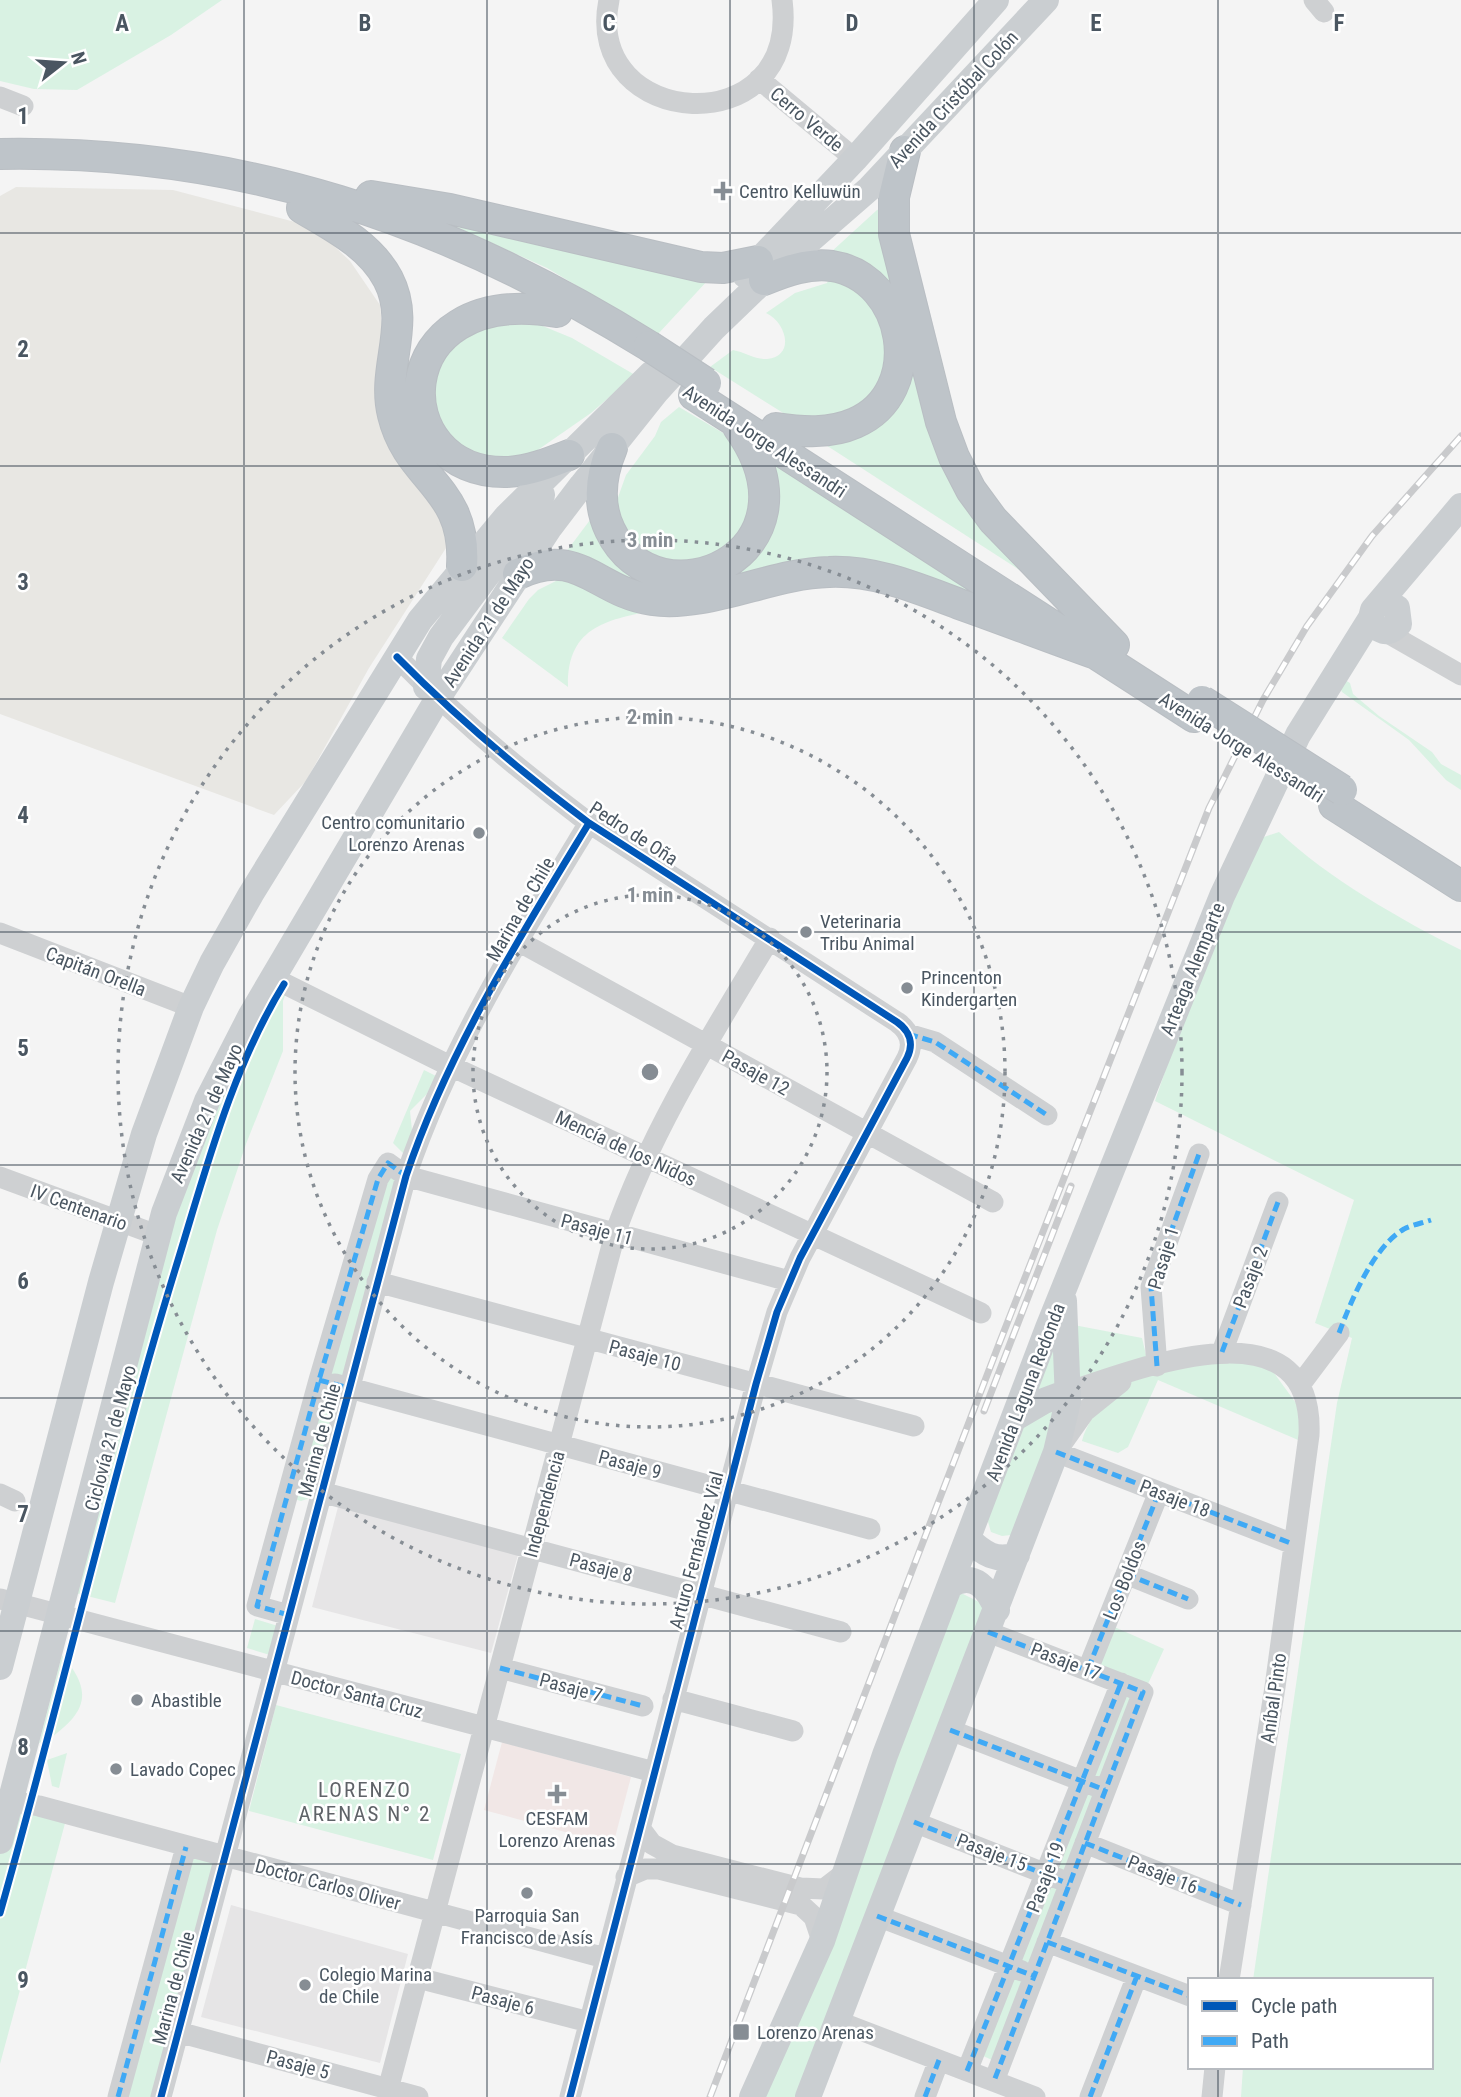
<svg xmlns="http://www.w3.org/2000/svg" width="1461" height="2097" font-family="'Roboto Condensed',sans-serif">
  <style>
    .commercial { fill: #e8e7e3 }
    .education { fill: #e6e5e6 }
    .medical { fill: #f1e7e6 }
    .green { fill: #d9f2e3 }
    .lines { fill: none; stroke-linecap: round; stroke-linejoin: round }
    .highway-casing { stroke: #b9bec3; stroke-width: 32 }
    .minor { stroke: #ced0d2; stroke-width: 21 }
    .major { stroke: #caced1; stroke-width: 26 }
    .highway { stroke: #bec4c9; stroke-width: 30 }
    .rail-casing { stroke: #c9cacc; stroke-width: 7 }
    .rail { stroke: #fff; stroke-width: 4.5; stroke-dasharray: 13; stroke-linecap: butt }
    .highway-bridge-casing { stroke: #b9bec3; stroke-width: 32; stroke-linecap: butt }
    .highway-bridge { stroke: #bec4c9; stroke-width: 30 }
    .quiet { stroke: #3fa9f5; stroke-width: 5; stroke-dasharray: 10 5; stroke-linecap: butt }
    .cycleway-casing { stroke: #fff; stroke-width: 11 }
    .cycleway { stroke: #0057b8; stroke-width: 7 }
    .grid { fill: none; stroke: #4a5661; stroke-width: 2; stroke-opacity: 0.55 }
    .ring { fill: none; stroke: #868d94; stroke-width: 3.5; stroke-dasharray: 3.5 7 }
    .poi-dot { fill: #868d94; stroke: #fff; stroke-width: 2.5 }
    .labels { text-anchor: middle; stroke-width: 5; stroke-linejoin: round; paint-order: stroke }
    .street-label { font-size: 19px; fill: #4a5661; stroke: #fff }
    .poi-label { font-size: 19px; fill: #4a5661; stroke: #fff; text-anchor: start }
    .neighbourhood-label { font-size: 21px; letter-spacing: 2px; fill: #5f6368; stroke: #fff }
    .grid-label { font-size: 23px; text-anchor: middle; font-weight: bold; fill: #4a5661; stroke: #fff; stroke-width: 5; stroke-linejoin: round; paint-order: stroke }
    .centre { fill: #868d94; stroke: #fff; stroke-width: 3.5 }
    .ring-label { font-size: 21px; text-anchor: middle; font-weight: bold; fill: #868d94; stroke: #fff; stroke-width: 5; stroke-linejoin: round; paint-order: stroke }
  </style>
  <rect width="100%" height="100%" fill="#f4f4f4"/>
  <path class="commercial" d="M16,187L173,190L314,227L350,261L380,305L383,337L376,397L450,532L446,548L369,668L306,781L274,815L0,714V196Z"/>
  <path class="education" d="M339,1503L519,1551L491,1653L312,1607Z
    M231,1905L408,1954L380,2063L201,2017Z"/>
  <path class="medical" d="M502,1742L631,1777L613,1845L484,1810Z"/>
  <path class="green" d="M0,0H222L171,35L77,90L34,89L0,81Z
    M885,207L936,428L1038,582L815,438L828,439L909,356L830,253L877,210Z
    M437,218L709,279L658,334L547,268Z
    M832,272L861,286L894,344L868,409L796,421L710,367L733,350C744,352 756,360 767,359C796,356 786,322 766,313L795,293L827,283Z
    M533,322L572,338L635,375L591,413L532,454L501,462L466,453L436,421L432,367L471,326Z
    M679,407L735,440L755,472L742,540L684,567L626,543L616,503L626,475L655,436L661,422Z
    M758,447L1014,615L898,572L662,594L566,552L596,512L621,560L739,565Z
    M560,579L659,609C608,620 567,625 568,687L502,638L529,599L538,590Z
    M1345,680L1350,683L1353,694L1379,716L1432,752L1441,764L1461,775V790L1446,780L1409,740L1342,692L1339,685Z
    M1279,832C1328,878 1401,920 1461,950V2097H1241L1243,2067H1431V1980H1253L1337,1403L1352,1338L1315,1323L1354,1200L1155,1101L1196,980L1261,838Z
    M278,991L286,993L283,1001V1051L246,1144L217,1230L115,1603L75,1593L176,1213L221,1094Z
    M424,1070L436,1076L427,1094L410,1111L412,1130L404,1154L393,1143Z
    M386,1174L397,1179L313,1497L301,1501L294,1499Z
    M1058,1322L1142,1338L1147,1359L1027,1402Z
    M1154,1359L1266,1362L1304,1414L1303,1442L1158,1380L1128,1447L1118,1453L1082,1441C1091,1406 1127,1383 1154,1359Z
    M1055,1403L1056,1419L1011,1535L1002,1536L991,1532L986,1515L1029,1411Z
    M957,1591L985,1605L799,2097H760Z
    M255,1619L278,1626L270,1655L247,1648Z
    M1110,1625L1164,1649L1148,1684L1098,1665Z
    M62,1655L66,1662L44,1741L39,1743Z
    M72,1668C94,1700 77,1718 51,1738Z
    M1126,1687L1138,1691L992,2060L981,2055Z
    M276,1705L461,1754L433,1860L249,1811Z
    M67,1753L59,1788L52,1786L47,1760Z
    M12,1813L67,1816L0,2064V1854Z
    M187,1853L216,1861L153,2097H123Z"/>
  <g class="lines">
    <g class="highway-casing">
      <path id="highway" d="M905,151L894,197V234L941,422L954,457L971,490L993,520L1114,645
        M0,154C243,150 445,219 649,346
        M371,196L450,209L701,267L723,268L758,261
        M302,208C334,227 370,245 388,279C412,325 381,368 393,415C409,481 467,486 462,566
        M764,280C786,271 808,263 832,266C907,278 927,392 855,423C830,434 802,432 776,428
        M557,312C383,282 384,475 507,472C529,471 549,463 569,455
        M694,395L1194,717
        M612,448C601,474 597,503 610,530C657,629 829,554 738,427
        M518,574C579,545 596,592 652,600C708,608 772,573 829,572C876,570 919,589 962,605C1007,621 1051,638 1096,654
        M1334,805L1461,886"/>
    </g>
    <path class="minor" d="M609,0C582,130 801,146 782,0
      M1314,0L1324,12
      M759,79L855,159
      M0,97L23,106
      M1386,632L1461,675
      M397,657C456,717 521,772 589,823L897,1022C910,1031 914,1044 907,1058L800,1258L777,1312L756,1384L570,2097
      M0,933L191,1007
      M518,941L993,1202
      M273,978L442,1062L981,1313
      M908,1034L935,1042L1047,1115
      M0,1177L157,1235
      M377,1282L914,1426
      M1222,1352L1278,1202
      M1157,1366L1151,1287L1199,1154
      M1121,1382L1085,1411L1056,1452L1293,1544
      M335,1384L870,1529
      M1300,1385L1339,1333
      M1068,1392C1140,1368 1315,1299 1309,1435L1275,1687L1229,1980
      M321,1492L841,1632
      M0,1494L15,1501
      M1126,1574L1188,1599
      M0,1599L654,1772
      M289,1615L257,1606L319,1380L378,1179L388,1163L406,1176L789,1281
      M988,1632L1143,1692L994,2081
      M500,1668L643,1706
      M1088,1669L1159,1492
      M673,1699L793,1731
      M950,1730L1095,1786
      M9,1806L23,1803L39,1806L605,1958
      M914,1822L1059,1879
      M640,1828L652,1844L672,1855L800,1888L824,1889L846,1872
      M1085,1843L1241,1905
      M626,1877L645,1869H659L801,1905L814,1917L822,1941
      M877,1916L1022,1971
      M1047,1942L1190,1996
      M418,1978L589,2022
      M837,2021L1035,2097
      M178,2032L418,2097
      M967,2071L1121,1683
      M118,2097L186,1847
      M161,2097L406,1176C448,1051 521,935 589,823
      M386,2097L615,1234C651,1130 713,1033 770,938
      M925,2097L939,2060
      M1090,2097L1137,1976
      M1212,2097L1215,2067"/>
    <path class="major" d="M745,275L855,159L996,0
      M1371,618C1376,632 1389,636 1399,624L1397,608L1387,602L1380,604
      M426,687L429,659L441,637L514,539L542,495
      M1015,1418L1044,1401L1068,1392
      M968,1539C984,1554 996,1562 1017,1555
      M951,1585C974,1570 989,1590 997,1610
      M0,1667L101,1282L144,1134L191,1007L212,963L251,894L420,620L506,517L651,374
      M0,1841L164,1213L207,1101L251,1015L438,698L550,527L582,485L657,391L714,328L764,280L870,188L1046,0
      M752,2097L822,1941L885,1755L1048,1328L1222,896L1298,735L1371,618L1373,610L1461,506
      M808,2097L1056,1452L1068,1401L1064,1301"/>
    <use href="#highway" class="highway"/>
    <g class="rail-casing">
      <path id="rail" d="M984,1411L1071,1186
        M710,2097L999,1344L1209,808L1263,700L1307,626L1372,536L1461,436"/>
    </g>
    <use href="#rail" class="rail"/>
    <g class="highway-bridge-casing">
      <path id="highway-bridge" d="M649,346L706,383
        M1202,701L1342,790"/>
    </g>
    <use href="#highway-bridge" class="highway-bridge"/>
    <path class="quiet" d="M908,1034L935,1042L1047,1115
      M1339,1333C1351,1301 1373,1247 1404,1229C1412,1225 1422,1223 1431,1220
      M1222,1352L1278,1202
      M1157,1366L1151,1287L1199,1154
      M319,1380L349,1388
      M1056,1452L1293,1544
      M1126,1574L1188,1599
      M289,1615L257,1606L319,1380L378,1179L388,1163L406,1176
      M988,1632L1143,1692L994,2081
      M500,1668L643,1706
      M1088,1669L1159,1492
      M950,1730L1105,1790
      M914,1822L1069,1884
      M1085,1843L1241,1905
      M877,1916L1034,1976
      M1047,1942L1190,1996
      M967,2071L1121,1683
      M118,2097L186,1847
      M925,2097L939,2060
      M1090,2097L1137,1976"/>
    <g class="cycleway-casing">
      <path id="cycleway" d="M397,657C456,717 521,772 589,823L897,1022C910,1031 914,1044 907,1058L800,1258L777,1312L756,1384L570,2097
        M0,1913C61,1699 110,1482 175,1270C205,1173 231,1070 284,984
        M161,2097L406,1176C448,1051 521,935 589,823"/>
    </g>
    <use href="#cycleway" class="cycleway"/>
  </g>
  <path class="grid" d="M244,0V2097M487,0V2097M730,0V2097M974,0V2097M1218,0V1980M0,233H1461M0,466H1461M0,699H1461M0,932H1461M0,1165H1461M0,1398H1461M0,1631H1461M0,1864H1461M1218,2067V2097"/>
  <g class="ring">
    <circle cx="650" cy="1072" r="177"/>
    <circle cx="650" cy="1072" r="355"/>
    <circle cx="650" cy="1072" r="532"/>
  </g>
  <g class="poi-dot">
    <path d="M719.5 180.5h7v7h7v7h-7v7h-7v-7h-7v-7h7z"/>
    <circle cx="479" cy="833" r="7"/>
    <circle cx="806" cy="932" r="7"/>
    <circle cx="907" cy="988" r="7"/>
    <circle cx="137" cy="1700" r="7"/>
    <circle cx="116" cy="1769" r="7"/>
    <path d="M553.5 1783.5h7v7h7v7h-7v7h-7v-7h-7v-7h7z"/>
    <circle cx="527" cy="1893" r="7"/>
    <circle cx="305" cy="1985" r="7"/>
    <rect x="732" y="2023" width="18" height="18" rx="3.5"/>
  </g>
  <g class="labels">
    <g class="street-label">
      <text transform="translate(953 99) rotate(-47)" y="7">Avenida Cristóbal Colón</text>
      <text transform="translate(807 119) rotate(40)" y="7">Cerro Verde</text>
      <text transform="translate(765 441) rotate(33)" y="7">Avenida Jorge Alessandri</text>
      <text transform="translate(488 622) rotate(-57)" y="7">Avenida 21 de Mayo</text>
      <text transform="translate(1242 747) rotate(32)" y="7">Avenida Jorge Alessandri</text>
      <text transform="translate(634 833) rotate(33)" y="7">Pedro de Oña</text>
      <text transform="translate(520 909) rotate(-60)" y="7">Marina de Chile</text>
      <text transform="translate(1192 969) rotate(-68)" y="7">Arteaga Alemparte</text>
      <text transform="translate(96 971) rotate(21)" y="7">Capitán Orella</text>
      <text transform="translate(756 1072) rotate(29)" y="7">Pasaje 12</text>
      <text transform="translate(206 1113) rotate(-66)" y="7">Avenida 21 de Mayo</text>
      <text transform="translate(626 1148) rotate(25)" y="7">Mencía de los Nidos</text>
      <text transform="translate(79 1207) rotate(20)" y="7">IV Centenario</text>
      <text transform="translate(597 1229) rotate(15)" y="7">Pasaje 11</text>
      <text transform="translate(1163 1258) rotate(-73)" y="7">Pasaje 1</text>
      <text transform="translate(1250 1277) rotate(-69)" y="7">Pasaje 2</text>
      <text transform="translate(645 1355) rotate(15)" y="7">Pasaje 10</text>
      <text transform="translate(1025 1392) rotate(-69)" y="7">Avenida Laguna Redonda</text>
      <text transform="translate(110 1438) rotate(-75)" y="7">Ciclovía 21 de Mayo</text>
      <text transform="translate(319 1440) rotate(-75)" y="7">Marina de Chile</text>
      <text transform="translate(630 1464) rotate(15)" y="7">Pasaje 9</text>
      <text transform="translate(1175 1498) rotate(21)" y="7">Pasaje 18</text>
      <text transform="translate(544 1504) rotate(-75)" y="7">Independencia</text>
      <text transform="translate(696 1550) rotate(-75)" y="7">Arturo Fernández Vial</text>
      <text transform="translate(601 1567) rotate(15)" y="7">Pasaje 8</text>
      <text transform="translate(1124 1580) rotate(-68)" y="7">Los Boldos</text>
      <text transform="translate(1066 1661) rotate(21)" y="7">Pasaje 17</text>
      <text transform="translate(571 1687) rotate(15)" y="7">Pasaje 7</text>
      <text transform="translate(357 1694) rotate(15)" y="7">Doctor Santa Cruz</text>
      <text transform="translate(1273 1698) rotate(-82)" y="7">Aníbal Pinto</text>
      <text transform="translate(992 1852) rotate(21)" y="7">Pasaje 15</text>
      <text transform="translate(1163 1874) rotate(22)" y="7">Pasaje 16</text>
      <text transform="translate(1045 1877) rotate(-69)" y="7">Pasaje 19</text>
      <text transform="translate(328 1884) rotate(15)" y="7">Doctor Carlos Oliver</text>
      <text transform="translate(173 1988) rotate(-75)" y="7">Marina de Chile</text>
      <text transform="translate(503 2000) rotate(15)" y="7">Pasaje 6</text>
      <text transform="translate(298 2064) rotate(15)" y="7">Pasaje 5</text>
    </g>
    <g class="poi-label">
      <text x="739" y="198">Centro Kelluwün</text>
      <text x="465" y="829" text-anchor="end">Centro comunitario<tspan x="465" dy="22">Lorenzo Arenas</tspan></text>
      <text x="820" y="928">Veterinaria<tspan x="820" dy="22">Tribu Animal</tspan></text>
      <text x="921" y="984">Princenton<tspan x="921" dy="22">Kindergarten</tspan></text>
      <text x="151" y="1707">Abastible</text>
      <text x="130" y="1776">Lavado Copec</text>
      <text x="557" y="1825" text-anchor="middle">CESFAM<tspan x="557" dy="22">Lorenzo Arenas</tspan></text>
      <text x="527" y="1922" text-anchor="middle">Parroquia San<tspan x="527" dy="22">Francisco de Asís</tspan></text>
      <text x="319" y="1981">Colegio Marina<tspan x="319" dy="22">de Chile</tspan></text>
      <text x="757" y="2039">Lorenzo Arenas</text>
    </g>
    <g class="neighbourhood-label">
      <text x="365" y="1797">LORENZO<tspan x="365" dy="24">ARENAS N° 2</tspan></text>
    </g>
  </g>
  <g class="grid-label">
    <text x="122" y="31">A</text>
    <text x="365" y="31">B</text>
    <text x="609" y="31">C</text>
    <text x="852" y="31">D</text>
    <text x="1096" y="31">E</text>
    <text x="1339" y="31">F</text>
    <text x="23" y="124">1</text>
    <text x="23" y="357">2</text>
    <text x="23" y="590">3</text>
    <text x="23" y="823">4</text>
    <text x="23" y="1056">5</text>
    <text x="23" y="1289">6</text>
    <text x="23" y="1522">7</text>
    <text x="23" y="1755">8</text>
    <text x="23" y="1988">9</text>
  </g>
  <circle cx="650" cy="1072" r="10" class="centre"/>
  <g class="ring-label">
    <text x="650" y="547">3 min</text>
    <text x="650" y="724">2 min</text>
    <text x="650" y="902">1 min</text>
  </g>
  <rect x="1188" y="1978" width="245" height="91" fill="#ffffff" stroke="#b7bbc0" stroke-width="2"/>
  <rect x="1202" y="2001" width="35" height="10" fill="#0057b8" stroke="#b7bbc0" stroke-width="2"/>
  <text x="1251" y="2013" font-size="21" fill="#4a5661">Cycle path</text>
  <rect x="1202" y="2036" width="35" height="10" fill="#3fa9f5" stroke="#b7bbc0" stroke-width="2"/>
  <text x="1251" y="2048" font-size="21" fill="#4a5661">Path</text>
  <g transform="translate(63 63) rotate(73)" stroke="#ffffff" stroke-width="5" paint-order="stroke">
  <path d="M0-5L12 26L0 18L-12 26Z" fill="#4a5661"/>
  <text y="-10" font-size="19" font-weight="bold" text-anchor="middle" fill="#4a5661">N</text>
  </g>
</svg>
